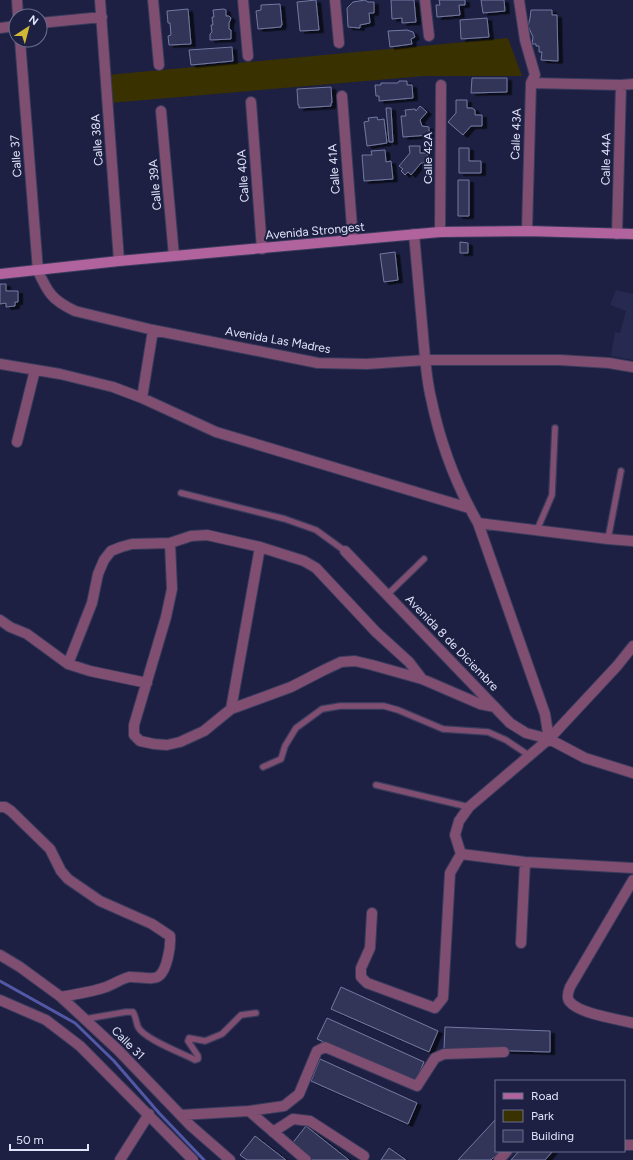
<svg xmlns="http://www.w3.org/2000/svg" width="633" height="1160" font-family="Figtree,sans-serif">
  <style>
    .built { fill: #262950 }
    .green { fill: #3a3100 }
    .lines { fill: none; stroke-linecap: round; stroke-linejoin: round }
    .stream { stroke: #5258a6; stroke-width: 3 }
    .building { fill: #313559; stroke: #7379a1; filter: url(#shadow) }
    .service-casing { stroke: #383b5c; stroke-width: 8 }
    .minor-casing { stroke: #383b5c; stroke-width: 12 }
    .secondary-casing { stroke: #383b5c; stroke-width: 12 }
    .service { stroke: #7f4e71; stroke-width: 5.5 }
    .minor { stroke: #7f4e71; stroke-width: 10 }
    .secondary { stroke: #b1639d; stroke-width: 10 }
    .labels { text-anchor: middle; stroke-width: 4; stroke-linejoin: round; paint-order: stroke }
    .street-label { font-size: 12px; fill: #e0e4fa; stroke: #1d2042 }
  </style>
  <defs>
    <filter id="shadow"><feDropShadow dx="4.5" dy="2.5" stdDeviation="0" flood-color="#0009"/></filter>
  </defs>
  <rect width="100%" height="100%" fill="#1d2042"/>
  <path class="built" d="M616,290L633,294V360L611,356L615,332L620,333L626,311L610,305Z"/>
  <path class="green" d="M508,38L522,76H425L109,103L107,75Z"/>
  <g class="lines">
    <path class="stream" d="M0,981L75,1023L114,1061L159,1113L204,1160"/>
  </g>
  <path class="building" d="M316,0L319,30L300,31L297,2Z
    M365,0L368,2H374V13H369L370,23L360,25V28L348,27L347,8L353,2Z
    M391,0H414L416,22L402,23V18L392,19Z
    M439,0H465V5H459L460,15L437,17L436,5H440Z
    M481,0H504L505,11L483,13Z
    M280,4L282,25H281V27L258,29L256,11L261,10V5Z
    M188,9L191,44L169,45L168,36L171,35L170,23H168L167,11Z
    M224,9L226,10V16H229L231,18L229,23V29L231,30V39L210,40V34L212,32L211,25H213L212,17H214L213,10Z
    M531,10H552V15H557L558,61L541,60L542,52H539V46H536V44H532L533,37L528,26L530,18Z
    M487,18L489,37L461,39L460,20Z
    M407,30L413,32L415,37L411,39L412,44L390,47L388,31Z
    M232,47L233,61L191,65L189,50Z
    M472,78H507V92L471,93Z
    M399,81H407V85H412L413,98L379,101V96H376L375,85H381V83H398Z
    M331,87L332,103H331V106L299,108V105H298L297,89Z
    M456,100H467V108H472L475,110V115H482V126H471L463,135L448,122L456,113Z
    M420,106L427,112L420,120L422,126L429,127V135L403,137L401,116H406L405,110L415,109L416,111Z
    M386,108H391L393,142H389Z
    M377,117L378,120L384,119L387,143L367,146L364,122L369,121L368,118Z
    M409,146H420V153H427L428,163H421L411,175L408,172L405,175L401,171L403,169L399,166L410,153Z
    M459,148H469V161H481V173H459Z
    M385,150L386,162L391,161L393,179L364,181L362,155H372L371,151Z
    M458,180H469V216H458Z
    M460,242L468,243V253H460Z
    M395,252L398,280L384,282L380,254Z
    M0,284H6V291H18V302H15V306L6,307V303L0,304Z
    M341,987L438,1031L429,1052L331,1009Z
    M327,1018L424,1062L415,1083L317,1039Z
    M445,1027L550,1031V1052L444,1049Z
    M320,1059L417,1103L408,1124L311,1081Z
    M496,1119V1151H500L491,1160H458Z
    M306,1126L349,1160H310L291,1145Z
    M255,1136L286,1160H247L240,1155Z
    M389,1148L406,1160H381Z
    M519,1151H553L545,1160H511Z"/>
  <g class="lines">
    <g class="service-casing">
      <path id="service" d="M181,493L285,519L316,530L345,551
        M537,530L552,495L555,428
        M608,539L621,471
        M387,595L424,559
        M263,767L281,759L285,746L296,728L322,709L340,706H384L398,710L443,729L488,732L506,740L530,756
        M376,785L469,807
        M85,1019L126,1012H133C136,1017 136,1022 138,1027C144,1039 182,1053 195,1060L198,1059V1056L188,1041L189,1038L205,1041L222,1034L241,1015L256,1013"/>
    </g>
    <g class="minor-casing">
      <path id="minor" d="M17,0L18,16
        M100,0L119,261
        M153,0L159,65
        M243,0L248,56
        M335,0L339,43
        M425,0L429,36
        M519,0L525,40L535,75L531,83L527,231
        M40,23L102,17
        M0,28L16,26
        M20,40L38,271C48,293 52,300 75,311L153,330L318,363L367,364L426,360H560L609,363L633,367
        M531,83L621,85L633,84
        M342,96L353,240
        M251,102L262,249
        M161,111L174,256
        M440,232L441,85
        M414,234C417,268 420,301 423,335C425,356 426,378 431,398C440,442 456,485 478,523L545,714L549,739
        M617,234L621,85
        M0,364L60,374L113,387L142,398L216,432L469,508
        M142,398L153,330
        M17,442L35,370
        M478,523L608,539L633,541
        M170,543L172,589L166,617L134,725V735L140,741L154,744L167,745L180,742L204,731L231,709L291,687L324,670L341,662L355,661L372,665L422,679L480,704L495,707
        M345,551L510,723L526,733L549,739L585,758L633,773
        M0,620L10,627L27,634L68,664L90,671L147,683
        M68,664L92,603L98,574L104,560L111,551L121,547L132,544L170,543L191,536L207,535L260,547L304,561L316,568L376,632L409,662L422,679
        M231,709L260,547
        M0,807H5L11,811L50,849L61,871L68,879L100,901L152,924L170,936C171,946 167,970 159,976C153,981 137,976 129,977C121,979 114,984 106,987C92,992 76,994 61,997
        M461,854L525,862L633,868
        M633,880L570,987C568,992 566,998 570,1002C580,1014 618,1019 633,1023
        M372,913L370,948L361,968V977L367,983L435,1008L443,998L450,873L461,854L455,835L459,821L469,807L549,739L617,666L633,646
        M521,943L525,862
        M0,955L20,967L61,997L118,1050L191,1126L230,1160
        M0,1000L46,1020L80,1046L193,1160
        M249,1111L284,1106L299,1094L317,1051L325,1047L417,1086L435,1058L444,1054L504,1052
        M181,1115L249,1111L306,1160
        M273,1132L293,1119L310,1121L364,1156
        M624,1145H633
        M120,1160L149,1114
        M499,1160L507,1151"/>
    </g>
    <g class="secondary-casing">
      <path id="secondary" d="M0,274L119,261L440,232L527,231L633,234"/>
    </g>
    <use href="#service" class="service"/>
    <use href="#minor" class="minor"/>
    <use href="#secondary" class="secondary"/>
  </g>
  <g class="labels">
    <g class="street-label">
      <text transform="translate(516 134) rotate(-88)" y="4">Calle 43A</text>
      <text transform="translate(97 140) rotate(-94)" y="4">Calle 38A</text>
      <text transform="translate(16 156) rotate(-94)" y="4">Calle 37</text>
      <text transform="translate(428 158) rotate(-90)" y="4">Calle 42A</text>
      <text transform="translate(606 159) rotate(-89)" y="4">Calle 44A</text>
      <text transform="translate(334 169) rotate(-94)" y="4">Calle 41A</text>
      <text transform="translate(243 176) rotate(-94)" y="4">Calle 40A</text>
      <text transform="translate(155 185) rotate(-95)" y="4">Calle 39A</text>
      <text transform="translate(315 231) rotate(-5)" y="4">Avenida Strongest</text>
      <text transform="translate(278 340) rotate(10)" y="4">Avenida Las Madres</text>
      <text transform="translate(452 643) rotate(46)" y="4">Avenida 8 de Diciembre</text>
      <text transform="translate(128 1043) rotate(45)" y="4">Calle 31</text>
    </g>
  </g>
  <rect x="495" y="1080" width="130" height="72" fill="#1d2042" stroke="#6b6e8c"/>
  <rect x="503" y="1093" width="20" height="6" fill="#b1639d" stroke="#6b6e8c"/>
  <text x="531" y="1100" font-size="12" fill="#e0e4fa">Road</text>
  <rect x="503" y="1110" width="20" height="12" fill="#3a3100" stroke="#6b6e8c"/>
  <text x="531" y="1120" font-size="12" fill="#e0e4fa">Park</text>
  <rect x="503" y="1130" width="20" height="12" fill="#313559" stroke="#6b6e8c"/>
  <text x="531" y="1140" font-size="12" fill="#e0e4fa">Building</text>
  <g transform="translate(28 28) rotate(36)"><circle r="19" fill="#1d2042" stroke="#6b6e8c"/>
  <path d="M0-3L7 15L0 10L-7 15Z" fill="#d1b736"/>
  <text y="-6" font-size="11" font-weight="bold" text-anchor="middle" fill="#e0e4fa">N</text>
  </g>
  <path d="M10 1144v6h78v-6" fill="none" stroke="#e0e4fa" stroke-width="2"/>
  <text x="16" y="1144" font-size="12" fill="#e0e4fa" stroke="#1d2042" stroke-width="3" paint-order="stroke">50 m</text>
</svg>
